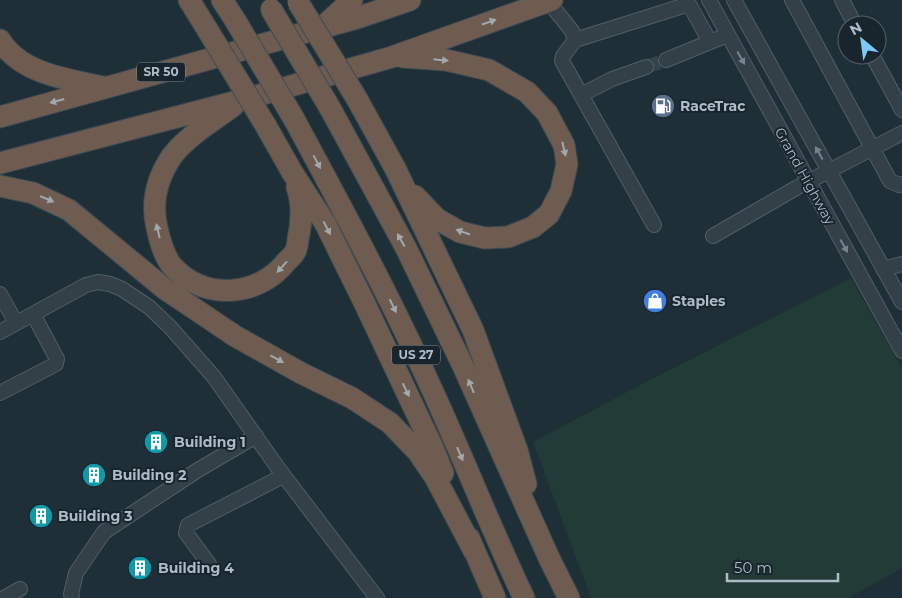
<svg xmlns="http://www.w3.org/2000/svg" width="902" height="598" font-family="Montserrat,sans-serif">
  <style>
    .green { fill: #223b37 }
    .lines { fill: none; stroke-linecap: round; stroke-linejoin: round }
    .minor-tunnel { stroke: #34444d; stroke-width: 14; stroke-dasharray: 14 7; stroke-linecap: butt }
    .minor-casing { stroke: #505e66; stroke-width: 16 }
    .highway-casing { stroke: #3e4b53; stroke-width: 23 }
    .minor { stroke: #334048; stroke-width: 14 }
    .highway { stroke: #6f5c50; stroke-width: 21 }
    .highway-bridge-casing { stroke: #3e4b53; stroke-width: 23; stroke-linecap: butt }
    .highway-bridge { stroke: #6f5c50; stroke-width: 21 }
    .oneway { fill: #a1a9ae }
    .oneway2 { fill: #76848d }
    .labels { text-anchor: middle; stroke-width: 4; stroke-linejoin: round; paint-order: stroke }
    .shield { fill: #19252d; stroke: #818f97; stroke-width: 1 }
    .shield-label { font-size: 12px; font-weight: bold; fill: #adbcc5 }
    .poi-label { font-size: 14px; font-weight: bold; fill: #adbcc5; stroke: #19252d; text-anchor: start }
    .street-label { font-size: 14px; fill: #adbcc5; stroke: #19252d }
  </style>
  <rect width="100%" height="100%" fill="#1f2f38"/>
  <path class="green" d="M851,278L902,369V568L849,598H591L533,442L644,383Z"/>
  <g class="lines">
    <path class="minor-tunnel" d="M646,67L666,60"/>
    <g class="minor-casing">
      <path id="minor" d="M709,0L902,351
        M734,0L902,302
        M792,0L890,181L899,185L902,184
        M842,0L855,25
        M548,1L572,31L575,40
        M872,55L902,110
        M666,60L710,42
        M581,95L612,79L646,67
        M654,225L562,61L563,56L575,40L689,4L710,42L728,35
        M713,236L796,188L902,133
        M883,269L902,264
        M0,294L16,323
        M0,332L86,285L98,282L110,284L122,289L149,307L170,327L214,377L278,468L377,598
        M0,393L56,364L57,359L33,314
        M209,564L186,533L188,525L283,476
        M4,598L20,589
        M72,598L71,594L76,573L104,532L198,470L256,436"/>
    </g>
    <g class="highway-casing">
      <path id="highway" d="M189,0L207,29
        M222,0L235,20
        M325,25L352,0
        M0,40C21,74 67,79 103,87
        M403,57L446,60L489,70L527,92L547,113L564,145L567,164L561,191L549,214L533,227L508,237L485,238L460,232L437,219L415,196
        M357,99L395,168L473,330L517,450L526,484
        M233,106C213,121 187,136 172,156C157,178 151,203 157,228C160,241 164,257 173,267C205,301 258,297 286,262C289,259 294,255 296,250C297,247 298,243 298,239C302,221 303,205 297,187
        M330,108L406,248L464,368L549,558L569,598
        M0,117L354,19L410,0
        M294,119C341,206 388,293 429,383C462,454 490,527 524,598
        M266,126L292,172L325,223L364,302L432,446L443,473
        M0,163L242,100L392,57L552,0
        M0,186L33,193L69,210L165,289L235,336L301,373L352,398L390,423L418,452L435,477L474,551
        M469,538L495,598"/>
    </g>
    <use href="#minor" class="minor"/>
    <use href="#highway" class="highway"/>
    <g class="highway-bridge-casing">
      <path id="highway-bridge" d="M298,2L357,99
        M271,9L330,108
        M235,20L294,119
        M207,29L266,126"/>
    </g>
    <use href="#highway-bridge" class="highway-bridge"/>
  </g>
  <defs><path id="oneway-solid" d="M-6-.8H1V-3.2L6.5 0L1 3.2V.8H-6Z" transform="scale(1.25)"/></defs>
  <g class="oneway">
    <use href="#oneway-solid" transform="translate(489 22) rotate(-19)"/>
    <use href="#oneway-solid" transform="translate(441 60) rotate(6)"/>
    <use href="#oneway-solid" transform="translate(57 101) rotate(165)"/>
    <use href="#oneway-solid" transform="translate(564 149) rotate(77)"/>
    <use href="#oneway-solid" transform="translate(317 162) rotate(62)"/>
    <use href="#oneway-solid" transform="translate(47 199) rotate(23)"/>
    <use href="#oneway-solid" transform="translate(327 228) rotate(62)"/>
    <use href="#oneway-solid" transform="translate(158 231) rotate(-103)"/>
    <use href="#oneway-solid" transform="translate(463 232) rotate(-161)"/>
    <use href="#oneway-solid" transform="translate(401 240) rotate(-119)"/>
    <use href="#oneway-solid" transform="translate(282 267) rotate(132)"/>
    <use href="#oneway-solid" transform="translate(393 306) rotate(64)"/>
    <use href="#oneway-solid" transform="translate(277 359) rotate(29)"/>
    <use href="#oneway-solid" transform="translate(471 386) rotate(-113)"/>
    <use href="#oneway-solid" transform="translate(406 390) rotate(65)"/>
    <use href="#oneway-solid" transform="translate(460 454) rotate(67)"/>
  </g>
  <g class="oneway2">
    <use href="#oneway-solid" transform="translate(741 58) rotate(61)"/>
    <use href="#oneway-solid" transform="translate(819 153) rotate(-119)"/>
    <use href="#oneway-solid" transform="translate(844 246) rotate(61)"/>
  </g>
  <defs>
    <g id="fuel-disc" transform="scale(1.25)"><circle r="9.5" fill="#5c6f8a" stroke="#19252d"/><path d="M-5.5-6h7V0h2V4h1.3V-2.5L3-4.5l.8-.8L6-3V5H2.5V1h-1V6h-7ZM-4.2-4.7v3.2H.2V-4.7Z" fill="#fff"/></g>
    <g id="shop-disc" transform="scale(1.25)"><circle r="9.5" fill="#3f7fe0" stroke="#19252d"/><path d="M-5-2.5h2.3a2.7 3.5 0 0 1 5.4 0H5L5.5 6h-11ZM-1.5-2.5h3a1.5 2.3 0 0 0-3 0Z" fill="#fff"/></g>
    <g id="building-disc" transform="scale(1.25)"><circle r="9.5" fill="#0f9aa8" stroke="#19252d"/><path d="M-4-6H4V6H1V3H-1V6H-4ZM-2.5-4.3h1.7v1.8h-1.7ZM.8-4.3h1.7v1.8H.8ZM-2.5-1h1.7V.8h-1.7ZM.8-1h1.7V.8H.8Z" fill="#fff"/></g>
  </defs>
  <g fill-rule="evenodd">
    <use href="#fuel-disc" x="663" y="106"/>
    <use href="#shop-disc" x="655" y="301"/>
    <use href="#building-disc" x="156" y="442"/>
    <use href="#building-disc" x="94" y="475"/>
    <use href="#building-disc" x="41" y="516"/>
    <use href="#building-disc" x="140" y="568"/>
  </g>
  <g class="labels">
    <g class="shield">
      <rect x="137" y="62.5" width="48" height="19" rx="4"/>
      <rect x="392" y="345.5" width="48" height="19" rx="4"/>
    </g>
    <g class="shield-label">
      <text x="161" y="76">SR 50</text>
      <text x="416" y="359">US 27</text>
    </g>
    <g class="poi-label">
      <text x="680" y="111">RaceTrac</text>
      <text x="672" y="306">Staples</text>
      <text x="174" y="447">Building 1</text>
      <text x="112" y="480">Building 2</text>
      <text x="58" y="521">Building 3</text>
      <text x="158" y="573">Building 4</text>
    </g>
    <g class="street-label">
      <text transform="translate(805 176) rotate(61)" y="5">Grand Highway</text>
    </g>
  </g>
  <g transform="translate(862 40) rotate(331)"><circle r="24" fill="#19252d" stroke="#54616a"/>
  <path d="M0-4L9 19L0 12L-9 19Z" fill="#7dc9fa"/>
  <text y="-8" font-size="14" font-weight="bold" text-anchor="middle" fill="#adbcc5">N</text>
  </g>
  <path d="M727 573v8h111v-8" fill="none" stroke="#adbcc5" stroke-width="2.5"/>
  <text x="734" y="573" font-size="15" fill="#adbcc5" stroke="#19252d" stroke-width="4" paint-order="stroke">50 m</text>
</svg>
